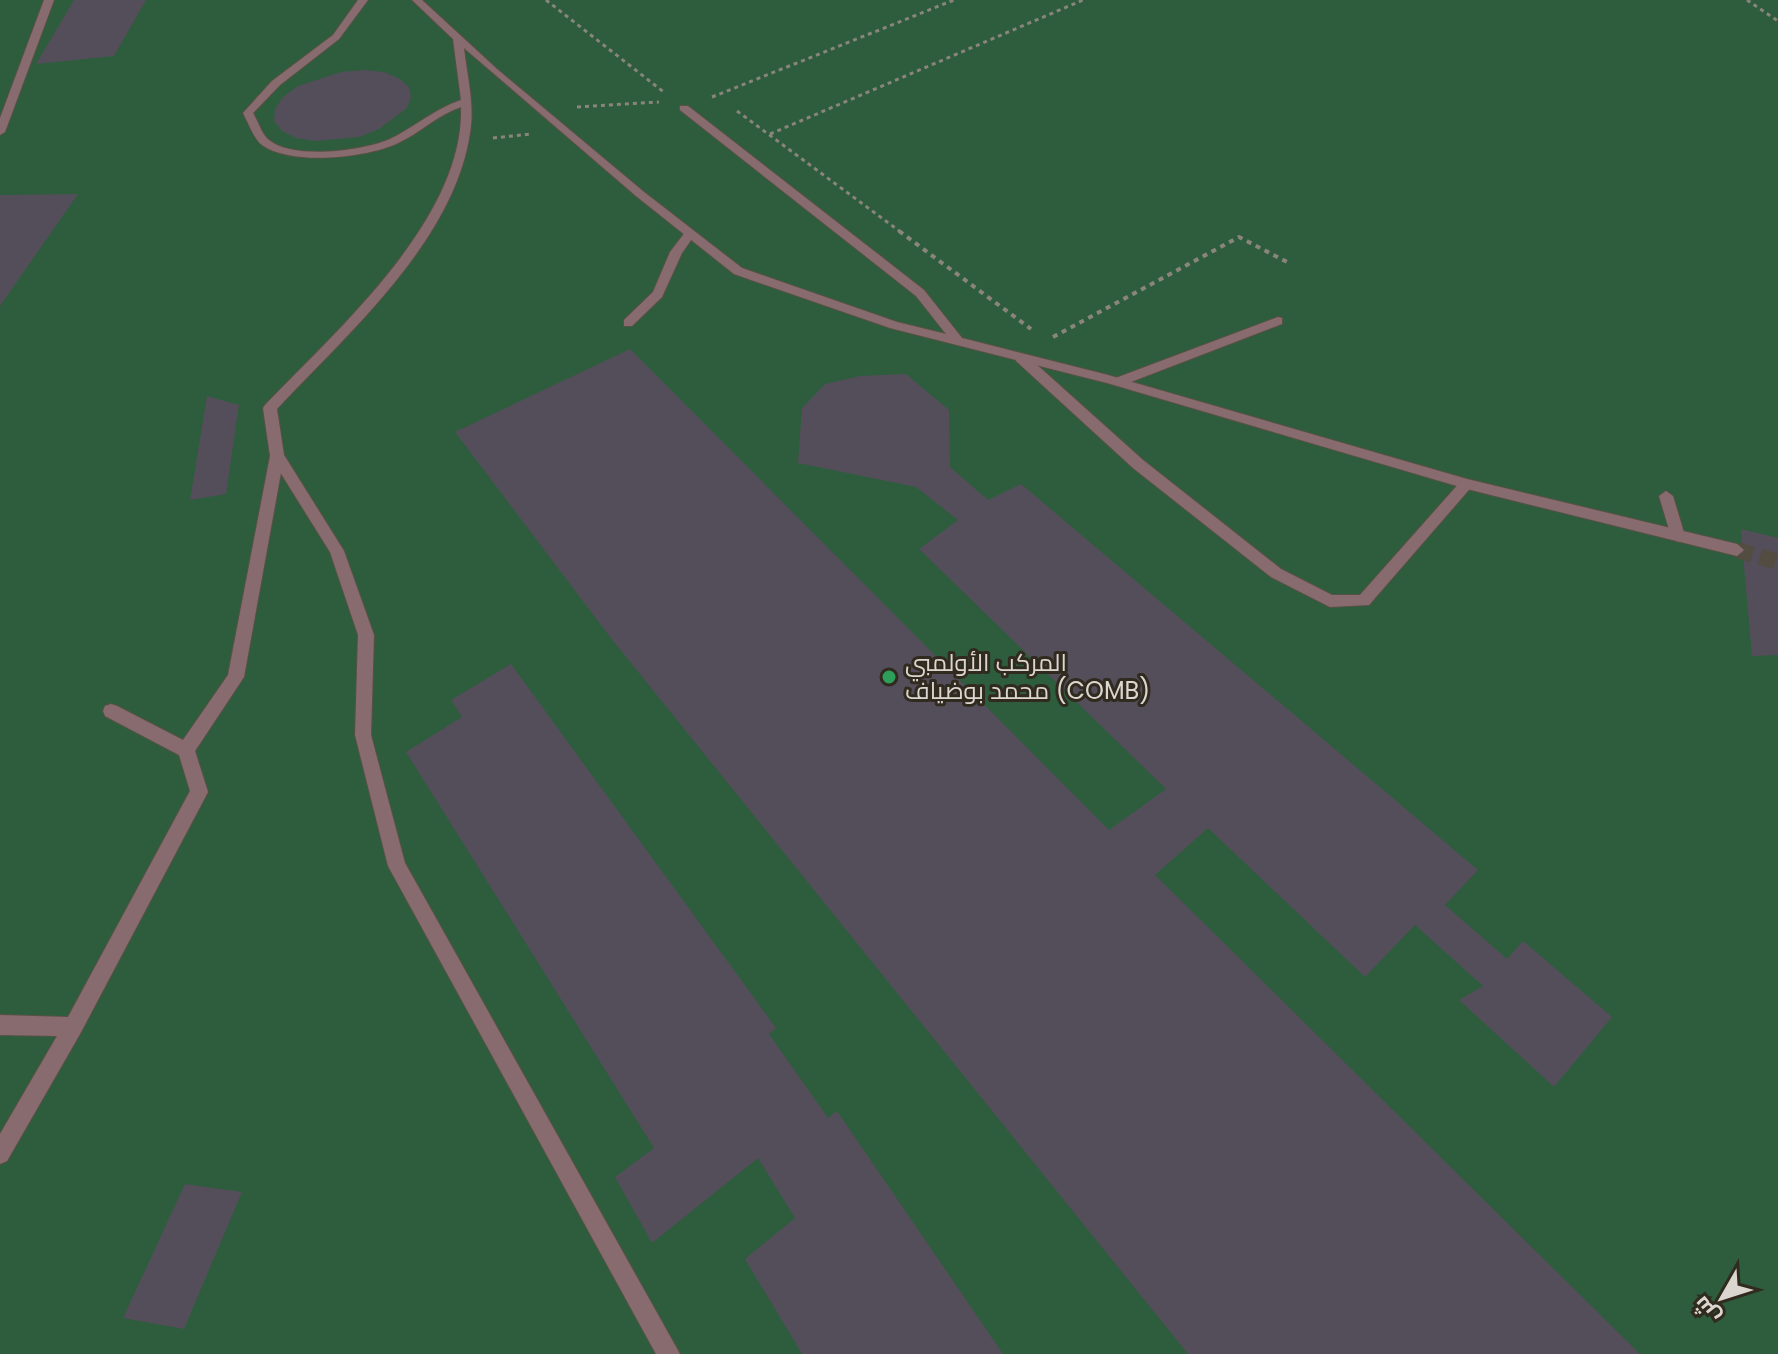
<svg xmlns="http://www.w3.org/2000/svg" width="1778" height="1354" font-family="Poppins,Cairo,sans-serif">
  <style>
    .green { fill: #2d5d3c }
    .building { fill: #544e5b }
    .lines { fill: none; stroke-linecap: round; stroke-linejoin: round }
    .minor-tunnel { stroke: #534c41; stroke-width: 16; stroke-dasharray: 16 8; stroke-linecap: butt }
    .service-casing { stroke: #585146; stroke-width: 2 }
    .minor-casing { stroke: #585146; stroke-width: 2 }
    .path-far1 { stroke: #8a857b; stroke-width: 3; stroke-dasharray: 4 4; stroke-linecap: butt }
    .path { stroke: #8a857b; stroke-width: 4; stroke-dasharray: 5 5; stroke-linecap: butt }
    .service { fill: #886b6e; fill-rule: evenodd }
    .minor { fill: #886b6e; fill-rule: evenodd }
    .leisure-dot { fill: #2e9e5b; stroke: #312a1f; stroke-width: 3 }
    .labels { text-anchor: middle; stroke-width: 6; stroke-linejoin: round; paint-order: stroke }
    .poi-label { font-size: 24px; fill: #dbd7d0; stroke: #312a1f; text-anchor: start }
  </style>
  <rect width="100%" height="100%" fill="#3b3428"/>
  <path class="green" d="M0,0H1778V1354H0Z"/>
  <path class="building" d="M74,0H146L114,56L36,64Z
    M364,70L384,72L400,79L409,87L411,97L407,108L379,129L359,137L315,141L296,138L282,131L274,121L275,109L283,97L298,86L341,72Z
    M78,194L0,306V195Z
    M630,349L1109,830L1166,789L919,549L958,520L916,487L798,463L802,408L825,384L860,376L906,374L949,410L950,467L988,500L1021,484L1478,870L1445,905L1507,959L1523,941L1612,1017L1554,1087L1459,1000L1483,986L1415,925L1365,977L1208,828L1155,875L1640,1354H1188L610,637L455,432Z
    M207,396L239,405L226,494L190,500Z
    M1741,529L1778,538V655L1752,656L1743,555L1747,550L1742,545Z
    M511,664L776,1028L769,1034L828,1118L837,1111L1003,1354H802L745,1259L795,1218L758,1158L652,1243L615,1177L654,1148L406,752L462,717L451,700Z
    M185,1184L242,1192L184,1329L123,1318Z"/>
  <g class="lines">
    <path class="minor-tunnel" d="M1737,550L1778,562"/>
    <g class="service-casing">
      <path id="service" d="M44,0H54L5,132L0,135V118Z
        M358,0H368L339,39L280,85L253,113C258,121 262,135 269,140C293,160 363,151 390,139C415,127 434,109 461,100L453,39L412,0H422L497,69L644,192L742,268L897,322L946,334L916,296L680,110V106H688L924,290L962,338L1108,375L1467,479L1737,544L1744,550L1737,556L1467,489L1107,383L890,328L734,274L636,196L464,48C467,76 475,105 470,133C454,241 348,333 277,409L284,455L344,551L374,635L371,735L405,863L680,1354H656L388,866L355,735L358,635L330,552L270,456L263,408L265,405C337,330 465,218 461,107C437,115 419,134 396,144C364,158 292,166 262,145C254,139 248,122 243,113L272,81L333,35Z"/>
    </g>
    <g class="minor-casing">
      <path id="minor" d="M690,230L696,233L682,253L662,297L632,326H624V320L653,292L670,252L686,231Z
        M1278,317L1282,318V324L1123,385L1118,386L1111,382L1113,379Z
        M1021,354L1026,355L1143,460L1281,569L1332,595H1360L1462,480H1472L1474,484L1369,605L1330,607L1271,577L1133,468L1016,361V355Z
        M277,451L284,456L244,677L195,751L208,792L80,1034L7,1161L0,1164V1134L57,1036L0,1035V1015L68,1017L190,791L179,755L105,716L103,711L105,706L111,704L117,706L183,740L228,675L270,456Z
        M1666,491L1673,496L1685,536L1678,542L1671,536L1659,496Z"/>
    </g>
    <path class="path-far1" d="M546,0L665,93
      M1747,0L1778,21
      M712,97L954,0
      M577,107L659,102
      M737,111L902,233
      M770,134L1083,0
      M493,138L531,134"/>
    <path class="path" d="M899,231L1031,329
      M1053,337L1239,237L1289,263"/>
    <use href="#service" class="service"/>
    <use href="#minor" class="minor"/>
  </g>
  <circle class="leisure-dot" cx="889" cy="677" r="8"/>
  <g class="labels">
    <g class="poi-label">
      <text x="905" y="671">المركب الأولمبي<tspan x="905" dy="28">محمد بوضياف (COMB)</tspan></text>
    </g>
  </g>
  <g transform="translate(1722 1298) rotate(231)" stroke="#312a1f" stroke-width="6" paint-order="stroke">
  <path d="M0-6L14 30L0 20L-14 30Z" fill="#dbd7d0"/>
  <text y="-12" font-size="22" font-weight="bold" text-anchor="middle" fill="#dbd7d0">ش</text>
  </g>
</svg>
